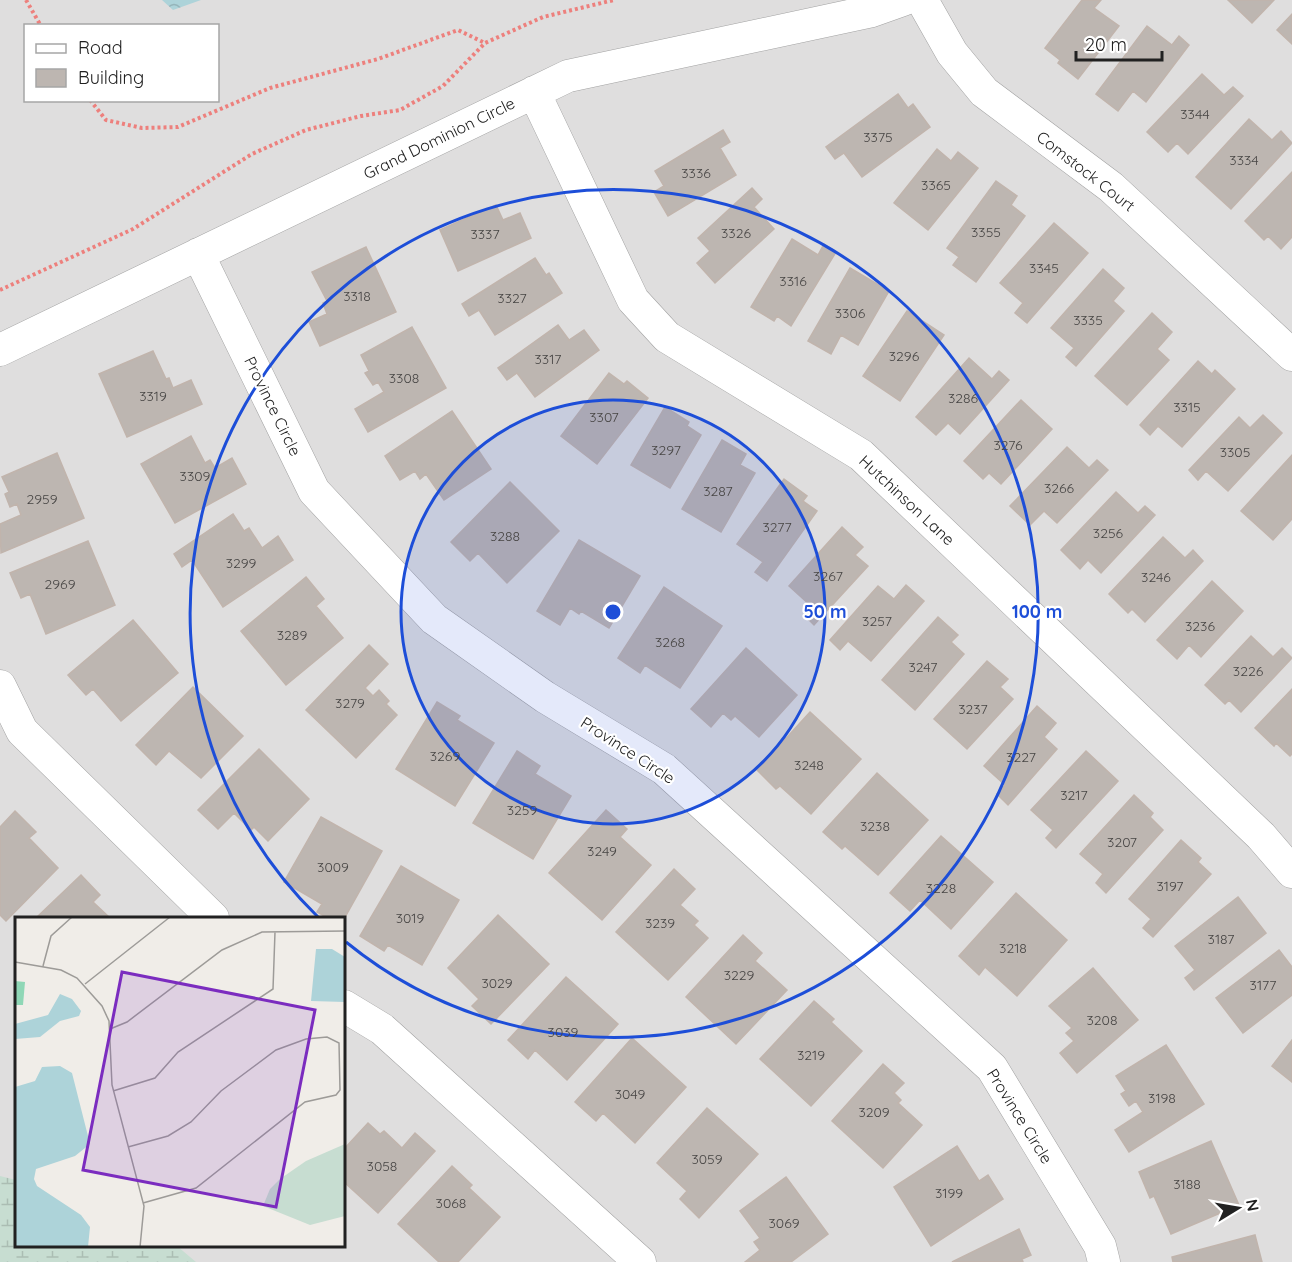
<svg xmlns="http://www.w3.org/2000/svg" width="1292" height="1262" font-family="Quicksand,sans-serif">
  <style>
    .residential { fill: #dfdede; fill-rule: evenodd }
    .wetland { fill: url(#wetland-marsh) }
    .water { fill: url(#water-waves) }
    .building { fill: #bdb6b1; stroke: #c1b4ac; stroke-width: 1.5 }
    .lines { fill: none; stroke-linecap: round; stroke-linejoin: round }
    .minor-casing { stroke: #a2a2a2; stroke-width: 33 }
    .path { stroke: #ed807d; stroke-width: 4; stroke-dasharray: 3 3; stroke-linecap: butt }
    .minor { stroke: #fff; stroke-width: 32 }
    .ring { fill: none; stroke: #1d4ed8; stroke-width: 3 }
    .labels { text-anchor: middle; stroke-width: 4.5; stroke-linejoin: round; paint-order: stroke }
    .number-label { font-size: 14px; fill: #484645 }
    .street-label { font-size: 16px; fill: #212121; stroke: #fff }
    .inset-road { fill: none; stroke: #9d9b98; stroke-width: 1.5 }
    .view { fill: #7b2cbf; fill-opacity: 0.15; stroke: #7b2cbf; stroke-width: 3 }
    .inset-edge { fill: none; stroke: #212121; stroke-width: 3 }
    .centre { fill: #1d4ed8; stroke: #fff; stroke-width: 3 }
    .ring-label { font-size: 18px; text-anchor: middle; font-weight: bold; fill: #1d4ed8; stroke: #fff; stroke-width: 4.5; stroke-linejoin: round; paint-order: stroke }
  </style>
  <defs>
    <pattern id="wetland-marsh" width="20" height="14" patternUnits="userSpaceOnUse" patternTransform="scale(1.5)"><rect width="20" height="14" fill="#c7ddd1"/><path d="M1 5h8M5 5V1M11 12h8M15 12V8" fill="none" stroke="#abbdb3"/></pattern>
    <pattern id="water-waves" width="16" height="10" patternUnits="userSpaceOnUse" patternTransform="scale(1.5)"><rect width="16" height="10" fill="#add3d9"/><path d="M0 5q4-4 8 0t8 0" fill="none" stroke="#95b5ba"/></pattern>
  </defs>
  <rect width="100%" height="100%" fill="#f0ede8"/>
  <path class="residential" d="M0,0H1292V1262H0ZM26,26H218V100H26ZM16,918H344V1246H16Z"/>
  <path class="wetland" d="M0,1176L16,1180V1246H177L196,1262H0Z"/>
  <path class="water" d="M162,0H201L173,10Z"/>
  <path class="building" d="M1082,0H1101L1094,8L1119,26L1078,79L1058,63L1060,60L1045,48Z
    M1228,0H1274L1252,23Z
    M1292,14V44L1277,30Z
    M1147,26L1172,45L1179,36L1189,45L1146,102L1133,91L1118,111L1096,94Z
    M1202,74L1224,95L1233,87L1243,96L1188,154L1177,143L1168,152L1147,132Z
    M898,94L908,108L913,104L930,127L862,177L844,153L835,159L826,147Z
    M1249,119L1272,140L1281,131L1292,143L1231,209L1196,177Z
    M723,130L730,142L720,148L736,175L668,216L654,192L664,186L655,171Z
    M937,149L951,161L958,152L978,168L928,230L894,203Z
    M1292,172V237L1281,249L1268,236L1264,240L1245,221Z
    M996,181L1017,196L1011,205L1025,216L976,282L953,265L959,257L947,248Z
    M752,188L762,199L754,207L774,229L715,283L697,263L710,251L698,238Z
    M496,205L503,220L520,213L531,238L458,271L440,230Z
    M1054,223L1088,253L1027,323L1015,313L1023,303L1000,283Z
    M792,239L818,255L824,244L836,252L791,326L777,316L774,321L751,307Z
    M366,247L396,312L320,346L309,322L327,314L323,303L327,301L312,272Z
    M535,258L546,275L549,273L562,293L495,335L479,310L469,316L462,304Z
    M850,268L889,291L858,345L841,335L831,354L808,341Z
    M1103,269L1124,288L1113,301L1124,311L1076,366L1066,357L1074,348L1051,328Z
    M907,311L944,335L900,401L863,376Z
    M1152,313L1172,332L1157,349L1169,360L1127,405L1095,376Z
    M558,325L569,340L584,330L599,350L535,397L517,373L507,380L498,368Z
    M412,327L446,388L368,432L355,409L384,392L378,382L373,385L365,373L369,371L361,355Z
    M153,351L166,379L169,378L173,388L191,380L202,404L127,437L99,374Z
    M969,358L992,379L999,371L1009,380L960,434L948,423L936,435L916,417Z
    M1198,361L1212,374L1215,370L1235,389L1182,447L1158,426L1150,435L1140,425Z
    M609,373L624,384L627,381L648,398L597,464L561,436Z
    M1021,400L1052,429L1001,484L989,473L983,479L964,461Z
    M665,407L689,422L687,426L701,435L670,488L631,465Z
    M452,411L491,469L444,500L426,474L420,479L415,471L400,480L385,456Z
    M1263,415L1282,433L1228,491L1206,471L1198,480L1189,470L1239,417L1250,428Z
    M191,436L205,463L210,460L215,468L232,458L246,484L175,523L141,464Z
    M722,440L746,454L740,465L755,473L721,532L682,509Z
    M1067,447L1089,468L1097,460L1108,470L1057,523L1044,511L1030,525L1010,506Z
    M57,453L84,518L1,553L0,524L21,515L17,504L10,507L5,494L9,492L2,477Z
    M1292,455V519L1273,540L1241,511Z
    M784,479L807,496L803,501L817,511L767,581L755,572L763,562L737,544Z
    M510,482L559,531L507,583L478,553L470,561L451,542Z
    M1116,492L1138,513L1145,506L1155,515L1101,573L1088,560L1080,569L1061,550Z
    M233,514L244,531L249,528L262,548L278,536L293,560L223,607L192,560L182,567L174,554Z
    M842,527L863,547L855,555L868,566L814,625L804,615L811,606L789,586Z
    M1163,537L1185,558L1193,550L1203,561L1145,622L1132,609L1128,613L1109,594Z
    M579,540L640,576L609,628L581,611L579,614L570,608L560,625L537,611Z
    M88,541L115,605L46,634L30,594L21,598L10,573Z
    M306,577L324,599L316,606L343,638L286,685L241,631Z
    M1212,581L1243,611L1201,657L1189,645L1177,659L1157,640Z
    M906,585L924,601L871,661L848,641L840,650L830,640L878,586L894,599Z
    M664,587L722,626L680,688L645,665L640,673L618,658Z
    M938,617L958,635L951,642L964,654L915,710L882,680Z
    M133,620L178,673L121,721L93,689L86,695L68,675Z
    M1251,636L1273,657L1282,648L1292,658L1241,712L1229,700L1225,704L1205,685Z
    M369,645L388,664L365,688L373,696L379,690L389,701L386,704L397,715L356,758L306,710Z
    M746,648L797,695L759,737L735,716L731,720L723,713L711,727L691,709Z
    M987,661L1008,679L1000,687L1013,699L967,749L934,719Z
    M193,687L243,736L201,778L169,751L156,765L136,745Z
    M1292,689V754L1290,756L1276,743L1274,746L1255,728Z
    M437,702L460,716L457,720L494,743L455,806L396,769Z
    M1037,706L1056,723L1044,737L1057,749L1008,805L997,794L1005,785L984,766Z
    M810,712L861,759L811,814L780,786L776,789L757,770Z
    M259,749L309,799L268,841L254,827L251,830L234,813L218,829L198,810Z
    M517,751L540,766L535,774L571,796L533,859L473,823Z
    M1086,751L1118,781L1056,848L1046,838L1053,830L1031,810Z
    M877,773L928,820L878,875L845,846L842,849L823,832Z
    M1134,795L1153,813L1150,817L1163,830L1106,893L1096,883L1103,874L1080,854Z
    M606,810L627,829L620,837L651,865L602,920L549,873Z
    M15,811L36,832L29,838L58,868L6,921L0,915V827Z
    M321,817L382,851L344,919L328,918L317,912L322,904L284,882Z
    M941,836L993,882L951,929L920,900L910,911L890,893Z
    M1181,840L1201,858L1198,862L1211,874L1153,937L1143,928L1151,919L1129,899Z
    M401,866L459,900L422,965L388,945L384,951L360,936Z
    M674,869L695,889L680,905L698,921L694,925L708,938L668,980L616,932Z
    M81,875L100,895L93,902L110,918H36Z
    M1016,893L1067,940L1017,996L985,967L979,975L959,956Z
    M1238,897L1266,933L1194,990L1185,978L1195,970L1175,946Z
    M498,915L549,964L491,1024L472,1006L479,999L448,968Z
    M743,935L762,953L755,961L787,990L736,1044L686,997Z
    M1279,950L1292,967V995L1243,1033L1216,998Z
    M1093,968L1138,1020L1077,1073L1060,1053L1074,1041L1066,1033L1072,1028L1049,1006Z
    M566,977L618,1024L567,1080L535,1050L528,1059L508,1040Z
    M814,1001L834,1019L831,1022L862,1051L811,1106L760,1059Z
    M632,1038L686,1087L635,1143L603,1113L596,1121L575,1102Z
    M1292,1040V1082L1272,1066Z
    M1166,1045L1204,1104L1129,1152L1115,1130L1143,1112L1136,1101L1129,1106L1121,1094L1126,1091L1116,1076Z
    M883,1064L904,1083L894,1093L901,1100L898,1103L922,1125L883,1168L832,1121Z
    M707,1108L758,1154L699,1218L680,1199L687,1191L657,1163Z
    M368,1123L380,1134L384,1131L402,1148L415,1133L435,1151L378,1213L344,1182V1149Z
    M1211,1141L1239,1205L1171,1234L1154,1196L1150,1198L1139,1172Z
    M957,1146L979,1181L988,1175L1003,1199L931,1246L894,1187Z
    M452,1166L472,1185L469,1188L500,1217L458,1262H439L398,1224Z
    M786,1177L828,1234L791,1262H745L760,1250L754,1242L760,1238L740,1211Z
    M1019,1229L1031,1255L1022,1259L1023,1262H952Z
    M1255,1235L1262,1262H1173L1172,1257Z"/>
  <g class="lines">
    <g class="minor-casing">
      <path id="minor" d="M922,0L952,53L984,92L1111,187L1292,355
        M534,92L633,300L667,337L861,455L1261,836L1292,872
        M198,254L314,491L434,619L545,697L664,769L992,1068L1100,1246L1104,1262
        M0,350L568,76L872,11L903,0
        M0,686L22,731L213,918
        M344,1006L382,1029L640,1262"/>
    </g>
    <path class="path" d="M26,0L41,26
      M90,100L106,120L142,128L178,127L270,88L378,59L458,30L485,43
      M0,290L133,229L252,154L306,130L361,116L400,110L443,86L485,43L543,17L614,0"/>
    <use href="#minor" class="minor"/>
  </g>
  <circle cx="613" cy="612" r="212" fill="#1d4ed8" fill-opacity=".12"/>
  <g class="ring">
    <circle cx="613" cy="612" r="212"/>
    <path d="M318 917A424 424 0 1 1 346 942"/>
  </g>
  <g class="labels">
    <g class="number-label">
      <text x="1195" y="119">3344</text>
      <text x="878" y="142">3375</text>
      <text x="1244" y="165">3334</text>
      <text x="696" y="178">3336</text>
      <text x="936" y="190">3365</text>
      <text x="986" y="237">3355</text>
      <text x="736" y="238">3326</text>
      <text x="485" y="239">3337</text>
      <text x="1044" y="273">3345</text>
      <text x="793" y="286">3316</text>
      <text x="357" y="301">3318</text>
      <text x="512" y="303">3327</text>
      <text x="850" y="318">3306</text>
      <text x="1088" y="325">3335</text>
      <text x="904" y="361">3296</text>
      <text x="548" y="364">3317</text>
      <text x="404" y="383">3308</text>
      <text x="153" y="401">3319</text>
      <text x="963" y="403">3286</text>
      <text x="1187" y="412">3315</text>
      <text x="604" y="422">3307</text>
      <text x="1008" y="450">3276</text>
      <text x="666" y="455">3297</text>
      <text x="1235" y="457">3305</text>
      <text x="195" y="481">3309</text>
      <text x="1059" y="493">3266</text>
      <text x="718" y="496">3287</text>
      <text x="42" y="504">2959</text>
      <text x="777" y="532">3277</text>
      <text x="1108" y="538">3256</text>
      <text x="505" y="541">3288</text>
      <text x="241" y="568">3299</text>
      <text x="828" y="581">3267</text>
      <text x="1156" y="582">3246</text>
      <text x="60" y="589">2969</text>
      <text x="877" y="626">3257</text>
      <text x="1200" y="631">3236</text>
      <text x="292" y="640">3289</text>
      <text x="670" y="647">3268</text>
      <text x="923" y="672">3247</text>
      <text x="1248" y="676">3226</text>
      <text x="350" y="708">3279</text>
      <text x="973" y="714">3237</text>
      <text x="445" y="761">3269</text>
      <text x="1021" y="762">3227</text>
      <text x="809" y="770">3248</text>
      <text x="1074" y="800">3217</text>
      <text x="522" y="815">3259</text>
      <text x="875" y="831">3238</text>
      <text x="1122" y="847">3207</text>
      <text x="602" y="856">3249</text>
      <text x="333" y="872">3009</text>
      <text x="1170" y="891">3197</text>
      <text x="941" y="893">3228</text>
      <text x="410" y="923">3019</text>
      <text x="660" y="928">3239</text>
      <text x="1221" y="944">3187</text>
      <text x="1013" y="953">3218</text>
      <text x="739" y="980">3229</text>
      <text x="497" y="988">3029</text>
      <text x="1263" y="990">3177</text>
      <text x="1102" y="1025">3208</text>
      <text x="563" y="1037">3039</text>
      <text x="811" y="1060">3219</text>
      <text x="630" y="1099">3049</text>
      <text x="1162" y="1103">3198</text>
      <text x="874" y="1117">3209</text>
      <text x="707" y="1164">3059</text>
      <text x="382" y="1171">3058</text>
      <text x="1187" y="1189">3188</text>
      <text x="949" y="1198">3199</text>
      <text x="451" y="1208">3068</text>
      <text x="784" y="1228">3069</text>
    </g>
    <g class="street-label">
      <text transform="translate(439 138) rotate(-26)" y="6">Grand Dominion Circle</text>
      <text transform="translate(1086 171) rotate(38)" y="6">Comstock Court</text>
      <text transform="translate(273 406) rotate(64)" y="6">Province Circle</text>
      <text transform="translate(907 500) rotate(43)" y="6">Hutchinson Lane</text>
      <text transform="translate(628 750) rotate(33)" y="6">Province Circle</text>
      <text transform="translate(1020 1116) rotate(58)" y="6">Province Circle</text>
    </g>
  </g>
  <g transform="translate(15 917)">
    <rect width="330" height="330" fill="#f0ede8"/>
    <path d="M330,227V299L295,308L248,289L255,272L265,262L291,244Z" fill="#c7ddd1"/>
    <path d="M0,64L10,65L8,88H0Z" fill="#8fd7b6"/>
    <path d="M301,32H317L330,40V85L296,84ZM45,77L57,82L66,94L64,99L45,104L25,120L0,122V107L33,98ZM45,149L57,156L75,227L60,239L21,252L19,262L22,269L66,298L75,310L73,330H0V170L20,164L27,150Z" fill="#add3d9"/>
    <path class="inset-road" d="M0,45L46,53L62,61L87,89L94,104L97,168L129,289L125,330M28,49L36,19L57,0M70,67L155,0M95,112L112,105L207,33L247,15L330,14M98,174L140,161L163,135L258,72L260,15M113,230L153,219L176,205L206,174L261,133L291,122L312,120L324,126L325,173L321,178L290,185L181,271L128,286"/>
    <path class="view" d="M107,55L300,93L261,290L68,253Z"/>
    <rect width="330" height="330" class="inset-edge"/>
  </g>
  <circle cx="613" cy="612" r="9" class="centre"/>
  <g class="ring-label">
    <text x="825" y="618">50 m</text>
    <text x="1037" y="618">100 m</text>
  </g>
  <rect x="24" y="24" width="195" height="78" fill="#ffffff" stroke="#a6a6a6" stroke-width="1.5"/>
  <rect x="36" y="44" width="30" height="9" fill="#ffffff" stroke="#a6a6a6" stroke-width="1.5"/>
  <text x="78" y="54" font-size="18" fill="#212121">Road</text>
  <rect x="36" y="69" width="30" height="18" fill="#bdb6b1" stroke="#a6a6a6" stroke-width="1.5"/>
  <text x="78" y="84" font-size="18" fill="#212121">Building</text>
  <g transform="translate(1238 1208) rotate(79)" stroke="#ffffff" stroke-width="4.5" paint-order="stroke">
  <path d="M0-4.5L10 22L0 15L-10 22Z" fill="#212121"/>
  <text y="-9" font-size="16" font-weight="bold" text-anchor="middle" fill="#212121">N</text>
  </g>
  <path d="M1076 51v9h86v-9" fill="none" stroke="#212121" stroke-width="3"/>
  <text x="1085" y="51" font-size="18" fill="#212121" stroke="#ffffff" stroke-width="4.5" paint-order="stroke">20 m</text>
</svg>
